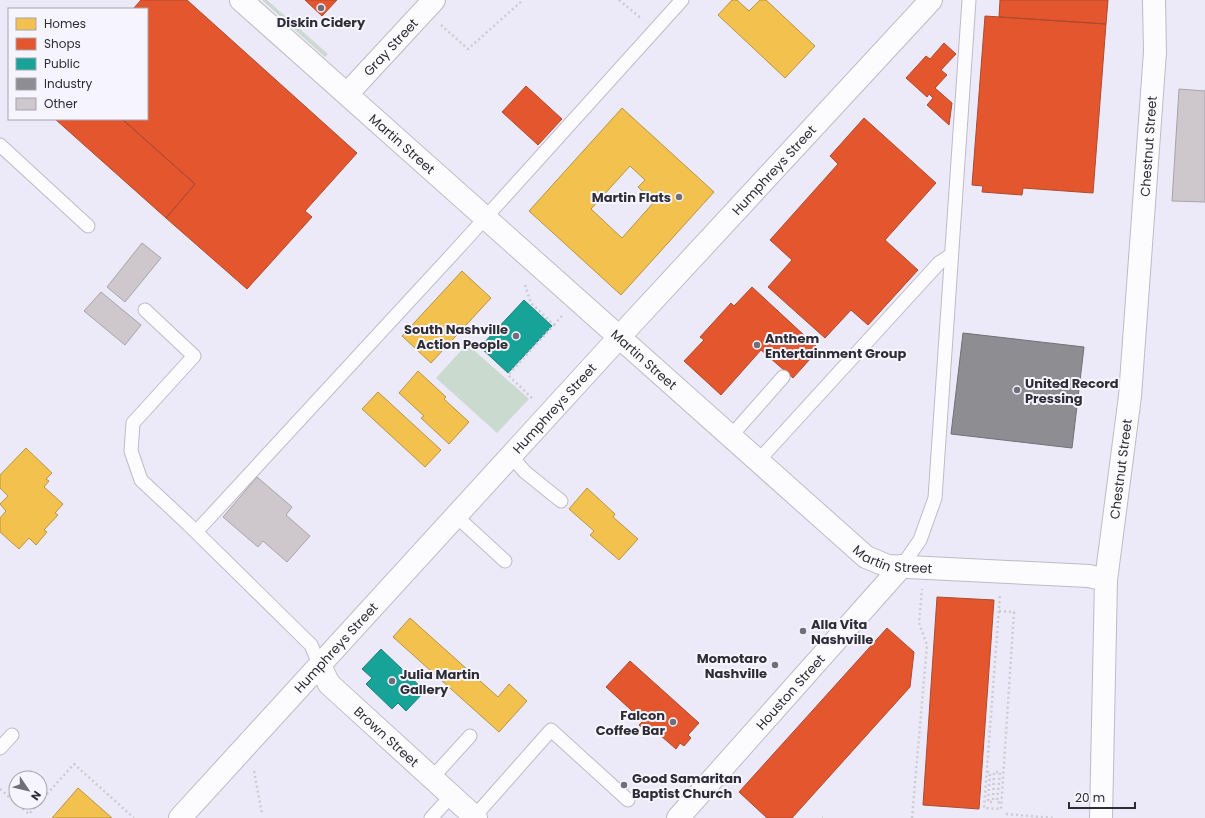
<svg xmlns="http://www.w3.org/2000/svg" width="1205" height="818" font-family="Poppins,sans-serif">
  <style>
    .green { fill: #cadacf }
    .homes { fill: #f2c14e; stroke: #b79446; fill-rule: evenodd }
    .shops { fill: #e4572e; stroke: #ad4a30 }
    .public { fill: #17a398; stroke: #1e7f7a }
    .industry { fill: #8d8d92; stroke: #707076 }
    .building { fill: #cec8cd; stroke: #a8a3a8 }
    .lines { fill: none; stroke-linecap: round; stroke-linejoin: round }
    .lane-casing { stroke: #bdbbc5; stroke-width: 15 }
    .street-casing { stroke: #bdbbc5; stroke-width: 24 }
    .secondary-casing { stroke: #bdbbc5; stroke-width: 24 }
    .path { stroke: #cccbd1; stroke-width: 2.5; stroke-dasharray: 2 3; stroke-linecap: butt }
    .lane { stroke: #fcfcfe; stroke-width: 13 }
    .street { stroke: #fcfcfe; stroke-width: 22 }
    .secondary { stroke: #fcfcfe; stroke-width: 22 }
    .poi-dot { fill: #706e79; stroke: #f6f4fe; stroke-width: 1.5 }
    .labels { text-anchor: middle; stroke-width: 4; stroke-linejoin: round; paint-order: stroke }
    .poi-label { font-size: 13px; font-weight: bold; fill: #2e2c35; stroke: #f6f4fe; text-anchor: start }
    .street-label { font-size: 13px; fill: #2e2c35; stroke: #f6f4fe }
  </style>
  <rect width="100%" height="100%" fill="#eceaf8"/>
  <path class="green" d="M262,0H267L328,54L325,57Z
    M467,344L529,399L497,433L436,378Z"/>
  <path class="homes" d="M732,0H737L749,11L760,0H766L815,46L785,78L718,15Z
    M622,108L714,192L621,295L529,211ZM630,166L645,180L638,187L654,202L622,238L591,209Z
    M462,271L491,298L431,363L402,336Z
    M418,371L446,397L444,399L469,422L449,444L421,418L424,416L399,393Z
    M378,392L441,450L425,467L362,409Z
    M26,448L52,473L46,479L49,481L44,487L63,504L55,513L58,515L44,530L47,532L36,545L29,538L19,549L0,532V518L6,511L0,504L8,496L0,488V475Z
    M587,488L615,514L613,517L638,539L619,560L590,535L594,531L569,509Z
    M410,618L498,697L509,684L527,701L499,732L393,637Z
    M78,788L112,818H52Z"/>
  <path class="shops" d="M141,0H187L357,153L305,211L312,217L247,289L166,218L195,184L122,119H147V9H133Z
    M305,0H337L322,16Z
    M1000,0H1108L1106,24L999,17Z
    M985,16L1106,24L1093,193L1023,188L1022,195L982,192L983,186L972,185Z
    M944,43L956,54L941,70L947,75L935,88L952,103L949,125L927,105L933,98L929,94L927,97L906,78L926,56L930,59Z
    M526,86L562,119L538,145L502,112Z
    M864,118L936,183L885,240L918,270L868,325L851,310L825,338L768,287L792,260L770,240L838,164L830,156Z
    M55,119H122L195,184L166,218Z
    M752,287L819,349L793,378L761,350L721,395L684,361L704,340L700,337L731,303L734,306Z
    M937,597L994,600L979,809L923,805Z
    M887,628L914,652L910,687L792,818H767L739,792Z
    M630,661L699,723L688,735L691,738L684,746L680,743L676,749L653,729L649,734L639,725L643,721L606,687Z"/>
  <path class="public" d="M524,300L552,326L508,373L480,347Z
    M381,649L425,691L406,711L398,703L392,709L366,684L372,678L362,669Z"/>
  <path class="industry" d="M963,333L1084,347L1072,448L951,434Z"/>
  <path class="building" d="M1179,89L1205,91V202L1172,201Z
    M142,243L161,258L125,302L107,287Z
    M101,292L141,325L125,345L84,311Z
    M257,477L292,507L286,515L310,536L287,562L263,541L258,547L223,517Z"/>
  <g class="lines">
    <g class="lane-casing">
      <path id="lane" d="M0,145L88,226
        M145,310L194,356L133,423L131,451L141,480L188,524L311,645L320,666
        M731,436L783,377
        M511,456L525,472L561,501
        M758,461L939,263L951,255
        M456,516L505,561
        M196,532L459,247L682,0
        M902,566L920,540L935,498L969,0
        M0,748L12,735
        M432,778L470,736
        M474,817L551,730L628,800
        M431,818L451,796"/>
    </g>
    <g class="street-casing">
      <g id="street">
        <path id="s1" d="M347,94L434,0"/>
        <path id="s2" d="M320,666L329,684L476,818"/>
        <path id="s3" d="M180,818L634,321L931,0"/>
        <path id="s4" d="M678,818L902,566"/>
      </g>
    </g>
    <g class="secondary-casing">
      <g id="secondary">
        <path id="s5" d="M241,0L866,557L888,566L1089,576L1106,580"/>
        <path id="s6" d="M1101,818L1106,580L1130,396L1155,52L1154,0"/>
      </g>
    </g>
    <path class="path" d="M619,0L642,19
      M441,25L468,49L523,0
      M525,285L531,303L554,325L508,375L533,399
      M554,325L562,316
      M999,611L1014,612L1001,809L984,808L1000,595
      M254,771L262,814
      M987,772H990L988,802H993L994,772H1000L997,802L1001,803
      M0,789L29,814L74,764L134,818
      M1006,814L1054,818
      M822,818H823
      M912,818L927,645L919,623L922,589"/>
    <use href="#lane" class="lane"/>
    <use href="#street" class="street"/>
    <use href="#secondary" class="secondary"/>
  </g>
  <g class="poi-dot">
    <circle cx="321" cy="8" r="4"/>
    <circle cx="679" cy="197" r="4"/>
    <circle cx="516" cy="336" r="4"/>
    <circle cx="757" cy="345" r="4"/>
    <circle cx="1017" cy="390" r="4"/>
    <circle cx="803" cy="631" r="4"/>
    <circle cx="775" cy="665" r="4"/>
    <circle cx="392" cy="681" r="4"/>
    <circle cx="673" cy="722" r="4"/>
    <circle cx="624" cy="785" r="4"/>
  </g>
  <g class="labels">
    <g class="poi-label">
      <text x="321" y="27" text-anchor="middle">Diskin Cidery</text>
      <text x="671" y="202" text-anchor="end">Martin Flats</text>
      <text x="508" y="334" text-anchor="end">South Nashville<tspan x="508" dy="15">Action People</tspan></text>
      <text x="765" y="343">Anthem<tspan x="765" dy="15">Entertainment Group</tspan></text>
      <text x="1025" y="388">United Record<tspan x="1025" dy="15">Pressing</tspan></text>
      <text x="811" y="629">Alla Vita<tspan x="811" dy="15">Nashville</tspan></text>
      <text x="767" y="663" text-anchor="end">Momotaro<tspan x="767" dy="15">Nashville</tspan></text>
      <text x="400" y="679">Julia Martin<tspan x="400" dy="15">Gallery</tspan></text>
      <text x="665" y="720" text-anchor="end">Falcon<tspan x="665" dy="15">Coffee Bar</tspan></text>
      <text x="632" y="783">Good Samaritan<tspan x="632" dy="15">Baptist Church</tspan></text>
    </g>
    <g class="street-label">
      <text dy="5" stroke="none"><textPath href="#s1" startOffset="64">Gray Street</textPath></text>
      <text dy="5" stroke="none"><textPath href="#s5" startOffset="216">Martin Street</textPath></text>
      <text dy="5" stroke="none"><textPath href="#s6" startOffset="674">Chestnut Street</textPath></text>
      <text dy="5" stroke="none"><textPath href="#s3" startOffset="879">Humphreys Street</textPath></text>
      <text dy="5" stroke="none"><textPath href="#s5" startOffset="540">Martin Street</textPath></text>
      <text dy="5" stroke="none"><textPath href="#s3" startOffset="555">Humphreys Street</textPath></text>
      <text dy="5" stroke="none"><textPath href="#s6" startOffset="350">Chestnut Street</textPath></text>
      <text dy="5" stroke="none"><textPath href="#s5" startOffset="864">Martin Street</textPath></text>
      <text dy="5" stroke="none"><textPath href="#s3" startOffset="231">Humphreys Street</textPath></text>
      <text dy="5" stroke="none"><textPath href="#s4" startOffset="169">Houston Street</textPath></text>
      <text dy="5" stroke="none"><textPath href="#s2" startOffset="98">Brown Street</textPath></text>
    </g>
  </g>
  <rect x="8" y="8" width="140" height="112" fill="#f6f4fe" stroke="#a6a4ae"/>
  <rect x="16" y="18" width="20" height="12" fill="#f2c14e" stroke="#a6a4ae"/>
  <text x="44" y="28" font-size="12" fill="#2e2c35">Homes</text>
  <rect x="16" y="38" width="20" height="12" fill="#e4572e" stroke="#a6a4ae"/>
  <text x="44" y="48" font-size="12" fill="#2e2c35">Shops</text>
  <rect x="16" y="58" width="20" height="12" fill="#17a398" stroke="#a6a4ae"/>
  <text x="44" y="68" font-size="12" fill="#2e2c35">Public</text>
  <rect x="16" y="78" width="20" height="12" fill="#8d8d92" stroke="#a6a4ae"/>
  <text x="44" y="88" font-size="12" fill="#2e2c35">Industry</text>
  <rect x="16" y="98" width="20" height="12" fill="#cec8cd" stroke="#a6a4ae"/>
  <text x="44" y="108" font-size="12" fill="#2e2c35">Other</text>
  <g transform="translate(28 790) rotate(125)"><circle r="19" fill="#f6f4fe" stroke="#a6a4ae"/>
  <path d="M0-3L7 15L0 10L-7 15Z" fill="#706e79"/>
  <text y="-6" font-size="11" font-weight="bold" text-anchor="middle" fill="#2e2c35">N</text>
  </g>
  <path d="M1069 802v6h66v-6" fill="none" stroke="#2e2c35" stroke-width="2"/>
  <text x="1075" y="802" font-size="12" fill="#2e2c35" stroke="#f6f4fe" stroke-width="3" paint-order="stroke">20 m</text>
</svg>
